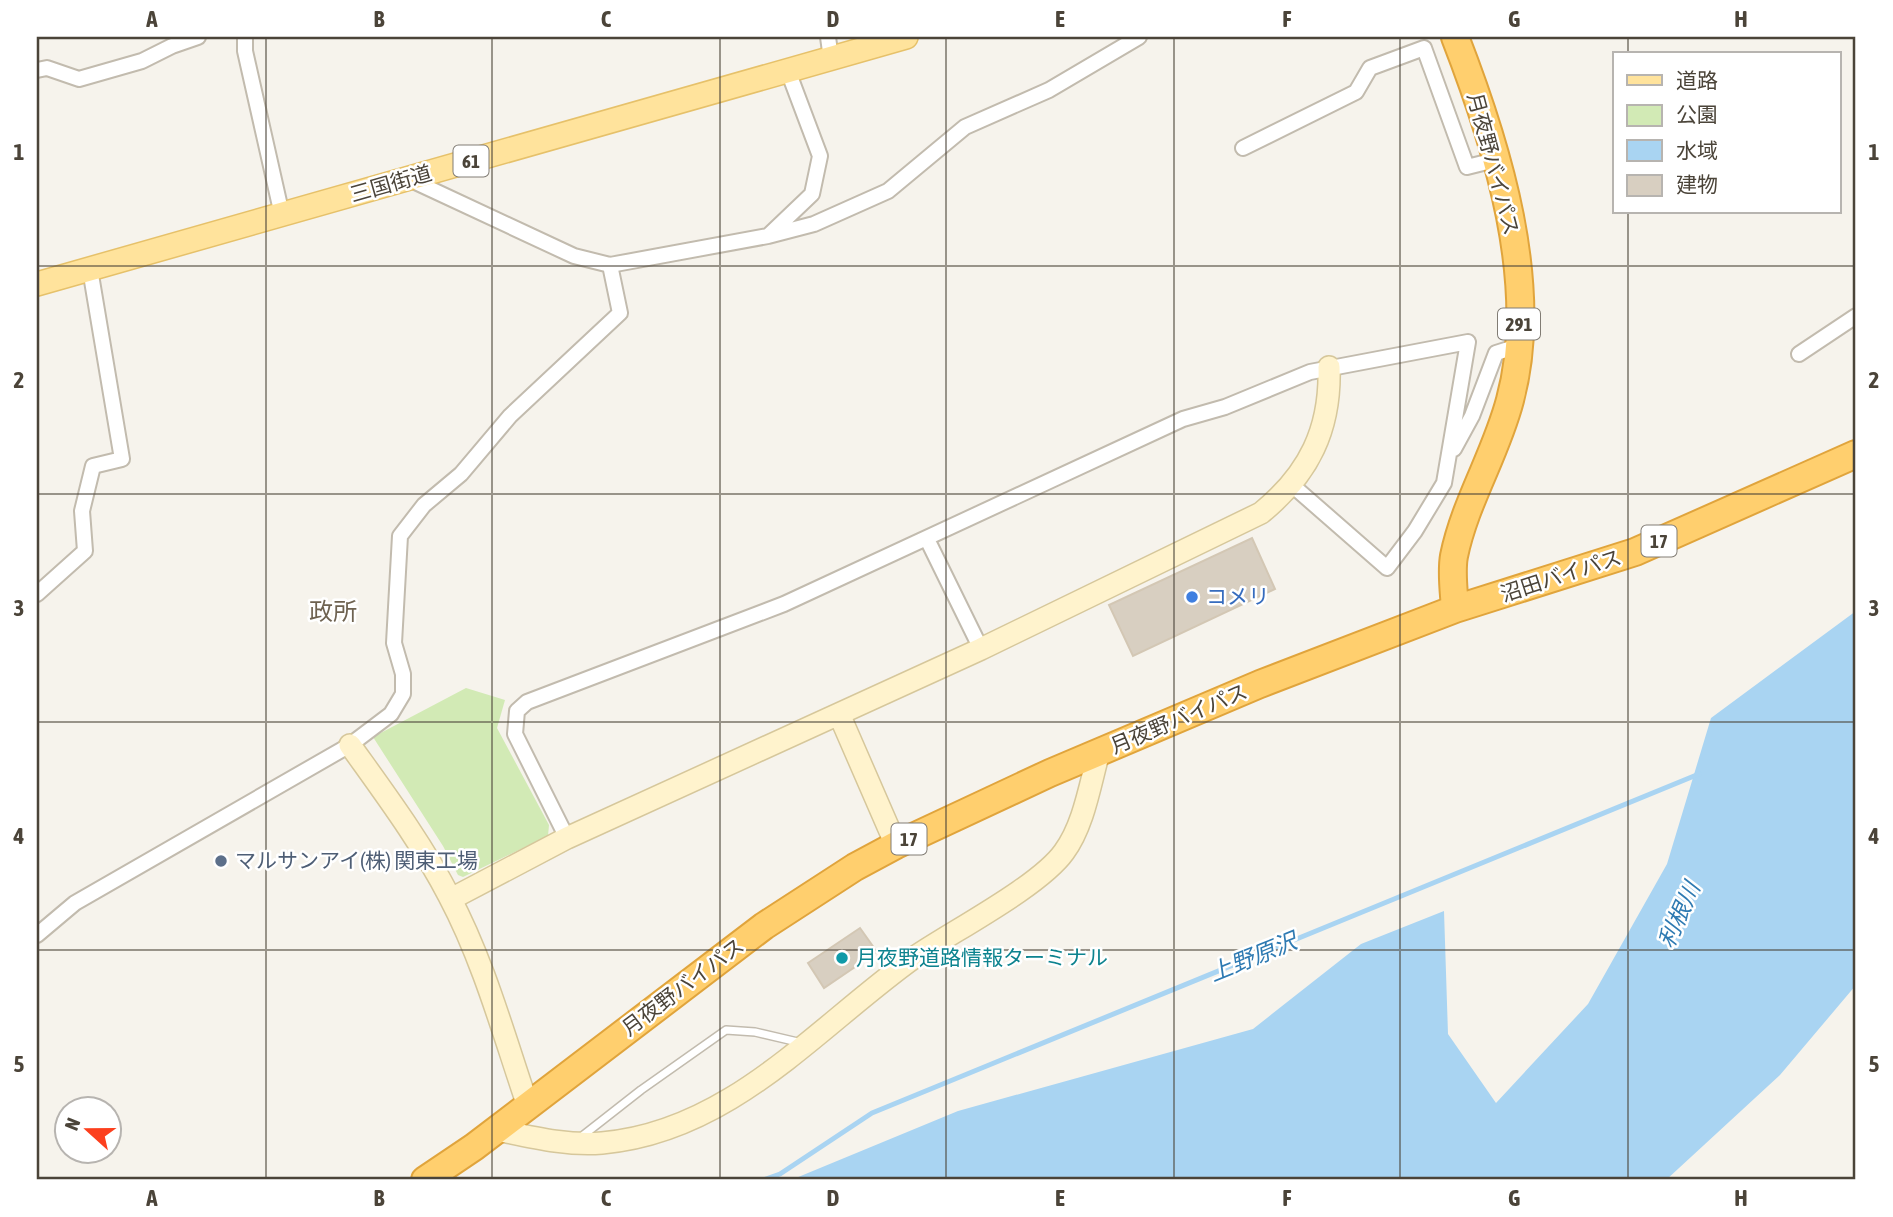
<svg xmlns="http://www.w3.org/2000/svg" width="1893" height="1217" font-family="'Asap Condensed','Noto Sans JP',sans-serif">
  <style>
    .green { fill: #d2eab5 }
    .water { fill: #a9d4f2 }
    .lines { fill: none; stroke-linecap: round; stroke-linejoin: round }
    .stream { stroke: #a9d4f2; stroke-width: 5 }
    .building { fill: #d8cfc1; stroke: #d3c7b4; stroke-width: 2 }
    .lane-casing { stroke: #c2bbae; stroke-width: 10 }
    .street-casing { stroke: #c2bbae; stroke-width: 18 }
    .secondary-casing { stroke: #d6c79b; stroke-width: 24 }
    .primary-casing { stroke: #e6c16a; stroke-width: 26 }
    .highway-casing { stroke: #e0a43c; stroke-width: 30 }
    .lane { stroke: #fff; stroke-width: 7 }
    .street { stroke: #fff; stroke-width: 14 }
    .secondary { stroke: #fff3cd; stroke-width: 21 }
    .primary { stroke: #ffe39c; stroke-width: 23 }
    .highway { stroke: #ffcf6e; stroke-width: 26 }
    .grid { fill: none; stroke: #4b4439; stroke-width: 2; stroke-opacity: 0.55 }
    .shop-dot { fill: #3f7fe0; stroke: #fff; stroke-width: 2.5 }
    .service-dot { fill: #5c6f8a; stroke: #fff; stroke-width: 2.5 }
    .culture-dot { fill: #0f9aa8; stroke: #fff; stroke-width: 2.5 }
    .labels { text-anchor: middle; stroke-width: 5; stroke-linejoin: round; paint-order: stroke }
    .shield { fill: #fff; stroke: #817c74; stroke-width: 2 }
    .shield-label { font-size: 19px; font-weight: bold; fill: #4b4439 }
    .street-label { font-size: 21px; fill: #4b4439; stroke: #fff }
    .shop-label { font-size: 21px; fill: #366cbe; stroke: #fff; text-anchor: start }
    .service-label { font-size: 21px; fill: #4e5e75; stroke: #fff; text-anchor: start }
    .culture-label { font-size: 21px; fill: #0d838f; stroke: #fff; text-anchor: start }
    .water-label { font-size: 23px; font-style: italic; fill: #2e7ab2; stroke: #fff }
    .quarter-label { font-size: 24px; fill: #6e6250; stroke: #fff }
    .neatline { fill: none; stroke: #4b4439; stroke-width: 2.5 }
    .grid-label { font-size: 23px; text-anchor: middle; font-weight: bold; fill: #4b4439 }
  </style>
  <rect width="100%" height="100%" fill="#f6f3ec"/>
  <path class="green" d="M466,688L505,700L497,728L549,825L548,836L463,877L458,875L443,846L373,737Z"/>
  <path class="water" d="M1856,611V985L1780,1075L1666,1180H791L958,1111L1253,1029L1361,944L1444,911L1448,1034L1496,1103L1588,1004L1667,864L1711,718Z"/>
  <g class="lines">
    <path class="stream" d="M763,1180L780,1174L872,1113L1699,774"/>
  </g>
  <path class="building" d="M1252,538L1275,589L1133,656L1109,605Z
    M860,928L877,952L824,988L808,963Z"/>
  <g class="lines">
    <g class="lane-casing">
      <path id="lane" d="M581,1137L641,1090L726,1030L755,1032L802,1043"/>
    </g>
    <g class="street-casing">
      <path id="street" d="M245,37V51L282,215
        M828,37L831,59
        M37,70L47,68L79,79L142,61L172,46L198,37
        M1243,148L1356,92L1370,68L1424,48L1467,167L1495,160
        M409,179L574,256L610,265L768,236L814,224L888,191L965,127L1049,90L1139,37
        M769,235L812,194L820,156L788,71
        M1799,354L1856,316
        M1454,449L1472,416L1496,353L1518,346
        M927,539L981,649
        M37,594L85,551L82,511L93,466L122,459L90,269
        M567,838L515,734L517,711L527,702L784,604L1183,419L1225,407L1310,372L1468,342L1444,483L1415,531L1387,568L1292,485
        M37,935L75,903L350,745L391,714L403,694V674L394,643L400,536L424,505L461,474L510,416L620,313L610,265"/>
    </g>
    <g class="secondary-casing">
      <path id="secondary" d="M839,714L896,845
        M350,745C385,794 421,842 449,896C484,962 504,1036 528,1106
        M451,899L567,838L981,649L1261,513C1309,474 1331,429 1329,367
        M497,1130C531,1137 567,1146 602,1143C730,1132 815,1029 912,959C951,932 1039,887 1064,852C1084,825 1090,784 1099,752"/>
    </g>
    <g class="primary-casing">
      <path id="primary" d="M37,284L906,37"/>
    </g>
    <g class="highway-casing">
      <path id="highway" d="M1455,37C1497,145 1541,285 1510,400C1496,454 1465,502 1454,556C1451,572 1454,592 1455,609
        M425,1180L474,1147L764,926L855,867L896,845L1050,773L1260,684L1455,609L1635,552L1856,454"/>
    </g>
    <use href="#lane" class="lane"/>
    <use href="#street" class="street"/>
    <use href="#secondary" class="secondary"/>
    <use href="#primary" class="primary"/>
    <use href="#highway" class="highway"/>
  </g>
  <path class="grid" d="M266,37V1180M492,37V1180M720,37V1180M946,37V1180M1174,37V1180M1400,37V1180M1628,37V54M1628,212V1180M37,266H1856M37,494H1856M37,722H1856M37,950H1856"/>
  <circle class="shop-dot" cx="1192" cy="597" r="7"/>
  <circle class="service-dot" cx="221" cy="861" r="7"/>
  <circle class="culture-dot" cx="842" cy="958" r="7"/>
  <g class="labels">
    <g class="shield">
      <rect x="453.5" y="145.5" width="35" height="31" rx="5"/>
      <rect x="1498" y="308.5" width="42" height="31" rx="5"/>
      <rect x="1641.5" y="525.5" width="35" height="31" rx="5"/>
      <rect x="891.5" y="823.5" width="35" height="31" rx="5"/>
    </g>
    <g class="shield-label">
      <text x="471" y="168">61</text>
      <text x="1519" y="331">291</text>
      <text x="1659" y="548">17</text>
      <text x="909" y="846">17</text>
    </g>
    <g class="street-label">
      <text transform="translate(1493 164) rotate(75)" y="7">月夜野バイパス</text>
      <text transform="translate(391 184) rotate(-16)" y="7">三国街道</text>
      <text transform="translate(1561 576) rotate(-18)" y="7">沼田バイパス</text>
      <text transform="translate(1179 719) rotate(-23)" y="7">月夜野バイパス</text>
      <text transform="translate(683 987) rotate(-37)" y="7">月夜野バイパス</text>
    </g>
    <g class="shop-label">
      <text x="1206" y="604">コメリ</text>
    </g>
    <g class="service-label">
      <text x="235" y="868">マルサンアイ(株) 関東工場</text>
    </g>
    <g class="culture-label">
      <text x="856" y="965">月夜野道路情報ターミナル</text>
    </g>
    <g class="water-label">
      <text transform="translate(1679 915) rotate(-66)" y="8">利根川</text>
      <text transform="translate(1253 957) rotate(-22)" y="8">上野原沢</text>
    </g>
    <g class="quarter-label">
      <text x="333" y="620">政所</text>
    </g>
  </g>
  <rect width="1893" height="1217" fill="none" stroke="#ffffff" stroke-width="77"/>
  <rect x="1613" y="52" width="228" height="161" fill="#ffffff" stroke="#b7b4b0" stroke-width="2"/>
  <rect x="1627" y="75" width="35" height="10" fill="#ffe39c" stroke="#b7b4b0" stroke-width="2"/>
  <text x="1676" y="88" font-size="21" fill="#4b4439">道路</text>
  <rect x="1627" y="105" width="35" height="21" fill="#d2eab5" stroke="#b7b4b0" stroke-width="2"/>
  <text x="1676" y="122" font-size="21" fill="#4b4439">公園</text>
  <rect x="1627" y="140" width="35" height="21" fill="#a9d4f2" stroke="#b7b4b0" stroke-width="2"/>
  <text x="1676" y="158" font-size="21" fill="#4b4439">水域</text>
  <rect x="1627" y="175" width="35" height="21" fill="#d8cfc1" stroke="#b7b4b0" stroke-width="2"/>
  <text x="1676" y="192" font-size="21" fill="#4b4439">建物</text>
  <g transform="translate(88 1130) rotate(291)"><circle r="33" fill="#ffffff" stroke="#b7b4b0" stroke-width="2"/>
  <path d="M0-5L12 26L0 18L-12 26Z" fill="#fc3f1d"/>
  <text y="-10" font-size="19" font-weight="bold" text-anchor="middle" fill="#4b4439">N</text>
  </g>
  <rect x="38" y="38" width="1816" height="1140" class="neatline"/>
  <g class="grid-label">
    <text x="152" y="27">A</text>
    <text x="379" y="27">B</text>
    <text x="606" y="27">C</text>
    <text x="833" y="27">D</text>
    <text x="1060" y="27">E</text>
    <text x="1287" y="27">F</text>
    <text x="1514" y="27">G</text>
    <text x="1741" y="27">H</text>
    <text x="19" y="160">1</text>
    <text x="1874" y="160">1</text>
    <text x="19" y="388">2</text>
    <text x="1874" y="388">2</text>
    <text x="19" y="616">3</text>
    <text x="1874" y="616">3</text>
    <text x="19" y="844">4</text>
    <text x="1874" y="844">4</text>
    <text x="19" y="1072">5</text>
    <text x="1874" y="1072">5</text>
    <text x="152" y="1206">A</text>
    <text x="379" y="1206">B</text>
    <text x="606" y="1206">C</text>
    <text x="833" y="1206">D</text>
    <text x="1060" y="1206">E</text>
    <text x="1287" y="1206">F</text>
    <text x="1514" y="1206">G</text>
    <text x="1741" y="1206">H</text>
  </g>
</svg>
